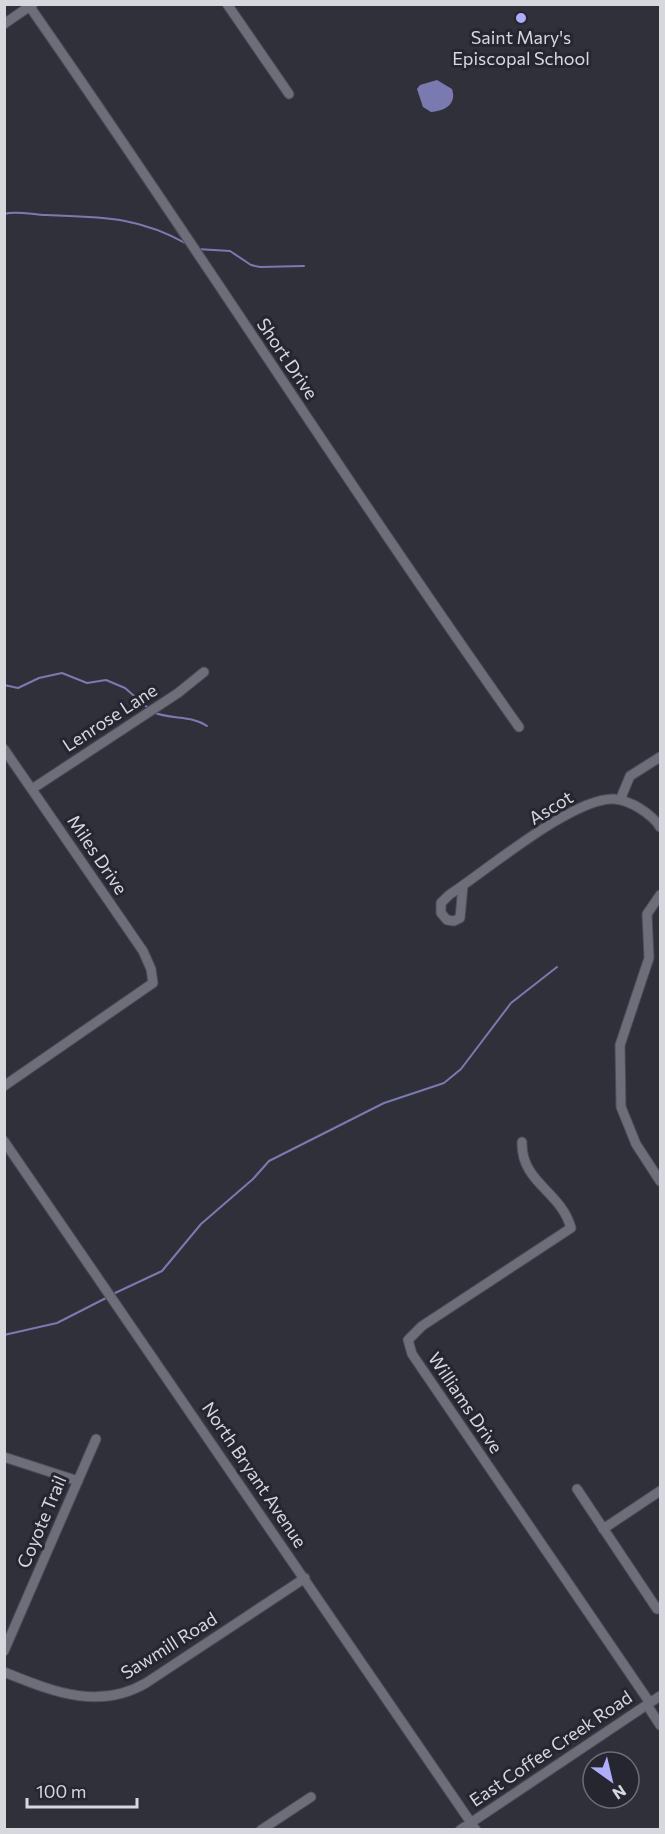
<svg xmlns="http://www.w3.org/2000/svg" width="665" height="1834" font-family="Commissioner,sans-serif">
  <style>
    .water { fill: #7b7ab0 }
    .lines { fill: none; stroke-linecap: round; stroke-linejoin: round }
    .stream { stroke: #7b7ab0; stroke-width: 2 }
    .minor-casing { stroke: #4d4d57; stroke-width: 11 }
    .minor { stroke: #6d6e7a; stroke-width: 9 }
    .poi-dot { fill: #afaefa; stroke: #262631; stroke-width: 2 }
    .labels { text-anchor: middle; stroke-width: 6; stroke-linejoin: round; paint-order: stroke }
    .poi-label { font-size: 18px; fill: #d7d7de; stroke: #262631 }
    .street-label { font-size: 18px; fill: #d7d7de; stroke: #262631 }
  </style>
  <rect width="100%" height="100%" fill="#30303b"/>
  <path class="water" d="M437,80L452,89C457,104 445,111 431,112L423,107L417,89L420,85Z"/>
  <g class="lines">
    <path class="stream" d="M4,214C17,210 33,215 46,215C100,217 138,216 187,244
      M197,249L230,251L251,265L260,267L304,266
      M4,685L18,688L39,678L62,673L87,683L106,680L125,688L148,708
      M153,712C170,720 192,715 207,726
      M113,1294L162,1271L201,1224L253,1179L269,1161L384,1103L444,1083L461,1069L511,1003L557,967
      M4,1335L57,1323L108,1297"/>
    <g class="minor-casing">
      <path id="minor" d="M227,4L289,94
        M30,7C196,245 351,490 519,727
        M4,24L33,4
        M4,749L143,951L151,969L153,983L4,1086
        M32,789L178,693L204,672
        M620,800L630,776L660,757
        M463,886L460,918L454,921L447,920L441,913V903L449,895C486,871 573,797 614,799C630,800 652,814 660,827
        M660,895L647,914L649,958L620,1045L621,1107L636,1144L660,1181
        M4,1141L476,1830
        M522,1142C521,1183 561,1191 571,1228L422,1326L408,1340L412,1354L650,1703
        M4,1457L78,1481
        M577,1489L657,1609L660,1607
        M603,1529L660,1491
        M4,1651L96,1439
        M4,1672C52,1691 98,1711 146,1683L305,1578
        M647,1705L660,1725
        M261,1830L311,1797
        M460,1830L660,1696"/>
    </g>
    <use href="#minor" class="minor"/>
  </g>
  <circle class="poi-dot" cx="521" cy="18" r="6"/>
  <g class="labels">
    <g class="poi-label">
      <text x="521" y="44">Saint Mary's<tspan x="521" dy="21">Episcopal School</tspan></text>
    </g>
    <g class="street-label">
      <text transform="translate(287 359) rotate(56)" y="6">Short Drive</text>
      <text transform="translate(110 718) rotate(-33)" y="6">Lenrose Lane</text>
      <text transform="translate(551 808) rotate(-31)" y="6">Ascot</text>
      <text transform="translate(97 855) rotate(56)" y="6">Miles Drive</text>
      <text transform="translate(465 1403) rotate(56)" y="6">Williams Drive</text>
      <text transform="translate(254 1475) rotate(56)" y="6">North Bryant Avenue</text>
      <text transform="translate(42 1522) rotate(-67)" y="6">Coyote Trail</text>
      <text transform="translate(169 1646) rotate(-32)" y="6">Sawmill Road</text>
      <text transform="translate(551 1749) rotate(-34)" y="6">East Coffee Creek Road</text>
    </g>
  </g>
  <rect width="665" height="1834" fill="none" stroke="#d7d7de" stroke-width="12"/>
  <g transform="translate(611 1780) rotate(146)"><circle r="28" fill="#262631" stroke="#6d6d76" stroke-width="1.5"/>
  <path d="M0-4.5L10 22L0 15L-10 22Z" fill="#afaefa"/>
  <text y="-9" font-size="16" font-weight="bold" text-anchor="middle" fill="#d7d7de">N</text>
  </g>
  <path d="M27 1798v9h110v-9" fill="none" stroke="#d7d7de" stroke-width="3"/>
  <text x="36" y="1798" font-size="18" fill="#d7d7de" stroke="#262631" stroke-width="4.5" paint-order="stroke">100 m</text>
</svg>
